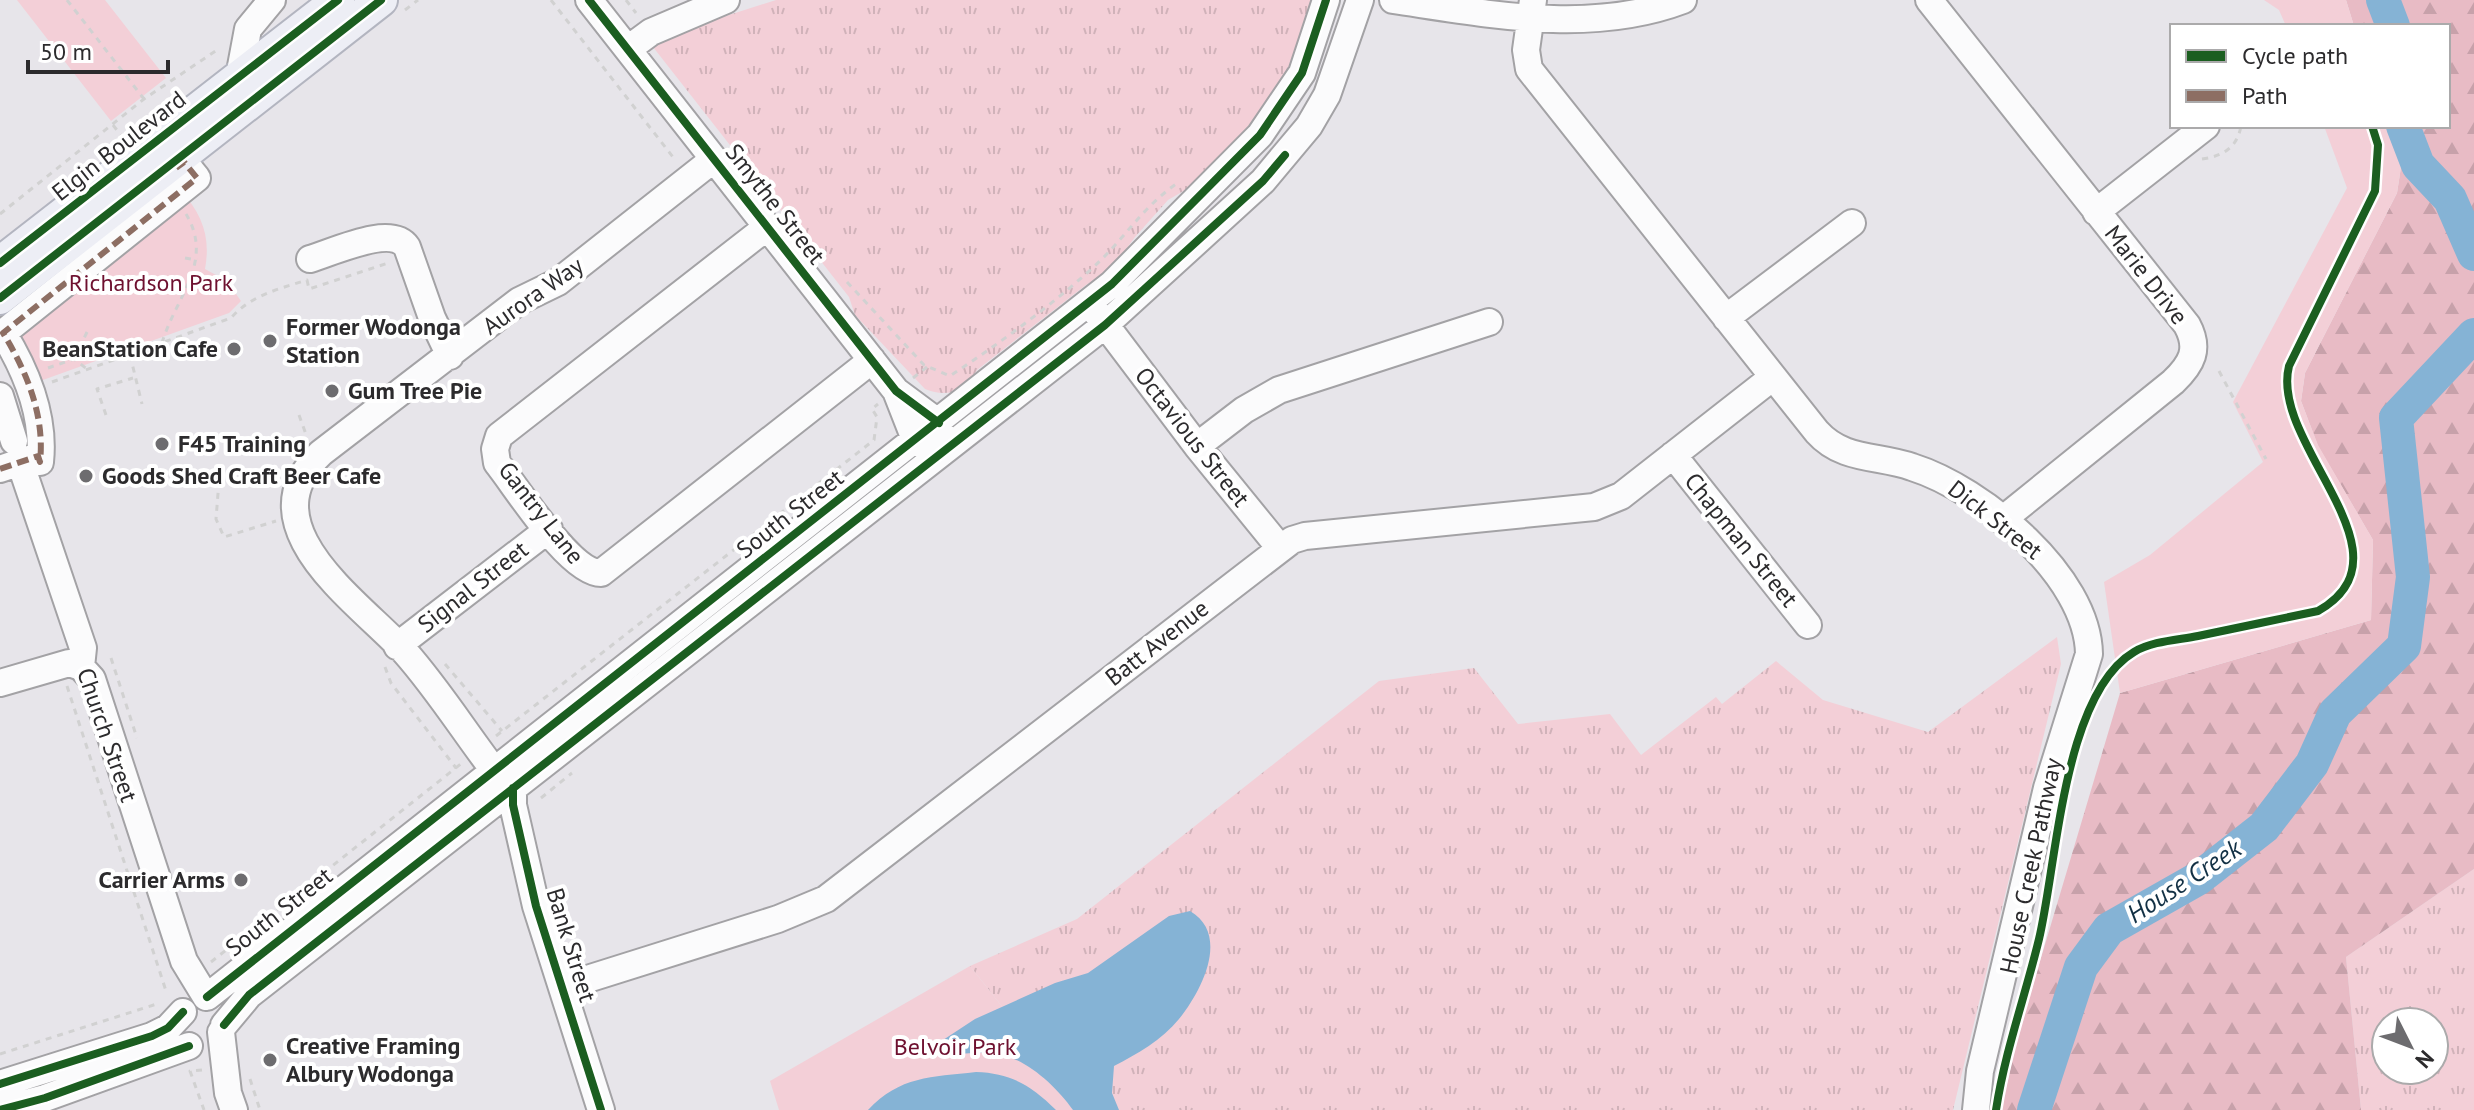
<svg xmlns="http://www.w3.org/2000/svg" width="2474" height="1110" font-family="'PT Sans',sans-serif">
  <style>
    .grass { fill: url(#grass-tufts); fill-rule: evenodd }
    .forest { fill: url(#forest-firs) }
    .green { fill: #f3cfd7 }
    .water { fill: #85b3d5 }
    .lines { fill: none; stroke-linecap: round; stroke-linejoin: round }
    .river { stroke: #85b3d5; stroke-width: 34 }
    .minor-casing { stroke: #a3a2a5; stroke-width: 30 }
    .major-casing { stroke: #b3b5c0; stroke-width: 36 }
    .path { stroke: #d1d1d1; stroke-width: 3; stroke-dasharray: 6 6; stroke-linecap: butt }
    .minor { stroke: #fbfbfc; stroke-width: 26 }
    .major { stroke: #edeef5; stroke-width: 32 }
    .quiet { stroke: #8d6e63; stroke-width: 6; stroke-dasharray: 12 6; stroke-linecap: butt }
    .cycleway-casing { stroke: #fff; stroke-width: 13 }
    .cycleway { stroke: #1b5e20; stroke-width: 8 }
    .poi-dot { fill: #6d6c6f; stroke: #fff; stroke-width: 3 }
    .labels { text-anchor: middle; stroke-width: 8; stroke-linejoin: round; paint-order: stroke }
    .street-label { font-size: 24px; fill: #2c2b2d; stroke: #fff }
    .park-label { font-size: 24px; fill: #6e102f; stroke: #fff }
    .poi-label { font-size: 24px; font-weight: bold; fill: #2c2b2d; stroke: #fff; text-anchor: start }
    .water-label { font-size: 26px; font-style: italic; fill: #123044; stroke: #fff }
  </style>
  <defs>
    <pattern id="grass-tufts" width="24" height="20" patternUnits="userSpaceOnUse" patternTransform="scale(2)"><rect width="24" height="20" fill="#f3cfd7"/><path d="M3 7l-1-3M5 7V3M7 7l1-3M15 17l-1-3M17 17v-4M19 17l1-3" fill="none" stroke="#d0b2b9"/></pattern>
    <pattern id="forest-firs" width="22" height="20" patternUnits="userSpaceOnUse" patternTransform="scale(2)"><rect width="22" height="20" fill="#e8bbc5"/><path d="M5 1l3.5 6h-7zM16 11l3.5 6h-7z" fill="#c7a1aa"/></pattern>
  </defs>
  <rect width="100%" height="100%" fill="#e7e5ea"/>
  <path class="grass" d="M776,0H1312L1292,67L1260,113L1199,182L1168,200L1135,237L1110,271L1086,285L977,370C964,390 949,399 925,389L855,315L849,297L653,47L660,37Z
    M2057,637L2061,664L1953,1110H1084L970,966L1077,919L1379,681L1474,668L1518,724L1610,714L1641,755L1716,697L1722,704L1776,661L1823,700L1928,732Z
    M2474,869V1110H2361L2346,957ZM2386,1022H2434V1070H2386Z"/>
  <path class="forest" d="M2346,0H2474V869L2346,957L2361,1110H2001L2018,1035L2120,693L2371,620L2373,540L2318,446L2301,401L2305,373L2397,193L2401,167L2388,126H2448V26H2354Z"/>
  <path class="green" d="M17,0H105L166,78L111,121Z
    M2264,0H2346L2354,26H2286L2279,10Z
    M2324,126H2388L2401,167L2397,193L2305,373L2301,401L2318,445L2373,540L2371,620L2120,693L2104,582L2150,555L2263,462L2233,402L2347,188Z
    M181,191C202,214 211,237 205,269L227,281L241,301L229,313L29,385L3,333Z
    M970,966L1084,1110H779L770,1081Z"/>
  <path class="water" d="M1190,911C1231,935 1201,992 1179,1019C1162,1040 1137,1054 1114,1066L1112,1093L1119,1110H1073C1055,1085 1024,1056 992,1053C974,1051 961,1056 941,1053L940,1042L975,1019L1055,983L1088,973L1169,916Z
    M976,1072C1010,1073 1031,1085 1056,1110H868C900,1076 931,1077 976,1072Z"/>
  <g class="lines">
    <path class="river" d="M2383,0L2393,26
      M2403,126L2418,165L2450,199L2474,254
      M2034,1110L2081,967L2109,929L2199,878L2264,827L2312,764L2335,713L2404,646L2413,577L2396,418L2474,335"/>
    <g class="minor-casing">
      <path id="minor" d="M589,0L896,391L939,423L943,451L916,442L896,391
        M1393,0C1488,14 1591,35 1683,0
        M1533,0L1526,50L1529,69L1817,432C1843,461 1878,455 1912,467C1982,489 2088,576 2089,654L2047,788L1980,1071L1976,1110
        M1929,0L2187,325C2200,349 2192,364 2173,382L2002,520
        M628,49L651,32L726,0
        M239,77L248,29L272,0
        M2096,212L2206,126
        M767,227L499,436L495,449L497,463C517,488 570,573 601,573L872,360
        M310,259C334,252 391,224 407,247L432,318L450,356
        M1095,311L1197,446L1280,548
        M1726,318L1852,223
        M0,396L14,441
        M1197,446L1244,410L1279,390L1489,322
        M1673,455L1808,625
        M20,462L83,648L81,667
        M0,469L38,456L40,462C45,416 27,372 3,333L197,178L184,162L167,176
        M397,646L549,529
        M0,683L69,663L81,667L92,679L184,961L206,997
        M493,769C464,731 437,688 405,652C358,601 244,526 321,453L519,301L558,282L714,159
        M513,788V805L536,906L601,1110
        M562,987L778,919L826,899L1292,540L1305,536L1594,507L1621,496L1773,377
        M207,997L1112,284L1260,135L1302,73L1326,0
        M224,1025L249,995L1105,325L1263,181L1309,126L1327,95L1360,0
        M221,1032L228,1093L234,1110
        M0,1084L152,1036L168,1028L183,1012
        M0,1110L45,1098L189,1046"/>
    </g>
    <g class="major-casing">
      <path id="major" d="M0,263L338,0
        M0,298L381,0"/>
    </g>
    <path class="path" d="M67,0L144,99
      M551,0L676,161
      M626,0L636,13
      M405,10L418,0
      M113,125L123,138
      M2202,159C2223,156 2237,148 2241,126
      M0,214L144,99L220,48
      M185,258L197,260
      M847,282L924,365L950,376C1000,343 1058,301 1101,260C1129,232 1145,205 1179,182
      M162,343C175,298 215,262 186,214
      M130,355L142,404
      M74,359L88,330
      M48,368L74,359L87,369
      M2219,371L2266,459
      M913,378L927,367
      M52,382L231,318C250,296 278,289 307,280L309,289L388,263
      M106,415L97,389L133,378
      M299,415L307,437
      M219,481L216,519L224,537L276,521
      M111,658L137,738
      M445,664L502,731
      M385,667L391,683L456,768
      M67,686L167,994
      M496,736L874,440L877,417L872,409L878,404
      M541,798L572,773
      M211,962L462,763
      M0,1054L160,1003
      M202,1070L190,1071L204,1110
      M250,1079L260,1110"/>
    <use href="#minor" class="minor"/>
    <use href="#major" class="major"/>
    <path class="quiet" d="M0,469L38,456L40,462C45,416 27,372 3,333L197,178L184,162L176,168"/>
    <g class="cycleway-casing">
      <path id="cycleway" d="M589,0L896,391L939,423
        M0,263L338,0
        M0,298L381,0
        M513,788V805L536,906L601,1110
        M207,997L1112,284L1260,135L1302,73L1326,0
        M224,1025L249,995L1105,325L1263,181L1285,155
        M0,1084L152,1036L168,1028L183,1012
        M0,1110L45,1098L189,1046
        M1996,1110C2005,1051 2025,997 2039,939C2057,864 2063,694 2134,652C2152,641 2178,640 2198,636C2238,628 2278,619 2318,611C2419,554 2269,445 2289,366L2375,191L2378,145L2372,126"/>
    </g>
    <use href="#cycleway" class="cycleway"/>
  </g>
  <g class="poi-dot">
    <circle cx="270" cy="341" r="8"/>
    <circle cx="234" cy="349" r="8"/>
    <circle cx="332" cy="391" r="8"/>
    <circle cx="162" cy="444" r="8"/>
    <circle cx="86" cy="476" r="8"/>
    <circle cx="241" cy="880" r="8"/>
    <circle cx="270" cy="1060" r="8"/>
  </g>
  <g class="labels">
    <g class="street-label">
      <text transform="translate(119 146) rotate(-38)" y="8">Elgin Boulevard</text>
      <text transform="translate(775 204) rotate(52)" y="8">Smythe Street</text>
      <text transform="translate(2146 275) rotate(52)" y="8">Marie Drive</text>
      <text transform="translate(533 296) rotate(-35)" y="8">Aurora Way</text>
      <text transform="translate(1192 437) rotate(52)" y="8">Octavious Street</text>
      <text transform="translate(541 513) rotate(52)" y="8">Gantry Lane</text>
      <text transform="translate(790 514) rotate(-38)" y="8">South Street</text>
      <text transform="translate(1995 520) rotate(38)" y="8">Dick Street</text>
      <text transform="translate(1741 540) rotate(51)" y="8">Chapman Street</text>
      <text transform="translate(473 587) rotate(-38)" y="8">Signal Street</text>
      <text transform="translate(1157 643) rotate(-38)" y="8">Batt Avenue</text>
      <text transform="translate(107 735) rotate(71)" y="8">Church Street</text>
      <text transform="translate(2031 866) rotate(-78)" y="8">House Creek Pathway</text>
      <text transform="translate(279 912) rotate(-38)" y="8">South Street</text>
      <text transform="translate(571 945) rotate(73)" y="8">Bank Street</text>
    </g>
    <g class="park-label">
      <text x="151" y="291">Richardson Park</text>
      <text x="955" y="1055">Belvoir Park</text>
    </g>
    <g class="poi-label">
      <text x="286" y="335">Former Wodonga<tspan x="286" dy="28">Station</tspan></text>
      <text x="218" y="357" text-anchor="end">BeanStation Cafe</text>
      <text x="348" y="399">Gum Tree Pie</text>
      <text x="178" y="452">F45 Training</text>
      <text x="102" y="484">Goods Shed Craft Beer Cafe</text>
      <text x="225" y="888" text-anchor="end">Carrier Arms</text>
      <text x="286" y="1054">Creative Framing<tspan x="286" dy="28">Albury Wodonga</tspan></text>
    </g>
    <g class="water-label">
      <text transform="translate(2184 881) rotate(-33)" y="9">House Creek</text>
    </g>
  </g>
  <rect x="2170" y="24" width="280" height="104" fill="#ffffff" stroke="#abaaab" stroke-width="2"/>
  <rect x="2186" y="50" width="40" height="12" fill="#1b5e20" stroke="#abaaab" stroke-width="2"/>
  <text x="2242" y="64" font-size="24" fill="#2c2b2d">Cycle path</text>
  <rect x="2186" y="90" width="40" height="12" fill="#8d6e63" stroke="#abaaab" stroke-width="2"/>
  <text x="2242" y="104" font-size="24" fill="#2c2b2d">Path</text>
  <g transform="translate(2410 1046) rotate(132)"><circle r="38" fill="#ffffff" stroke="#abaaab" stroke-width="2"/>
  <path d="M0-6L14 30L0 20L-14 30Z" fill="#6d6c6f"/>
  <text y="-12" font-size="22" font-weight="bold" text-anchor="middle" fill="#2c2b2d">N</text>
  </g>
  <path d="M28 60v12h140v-12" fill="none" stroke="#2c2b2d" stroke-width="4"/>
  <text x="40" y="60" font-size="24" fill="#2c2b2d" stroke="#ffffff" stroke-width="6" paint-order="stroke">50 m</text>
</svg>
